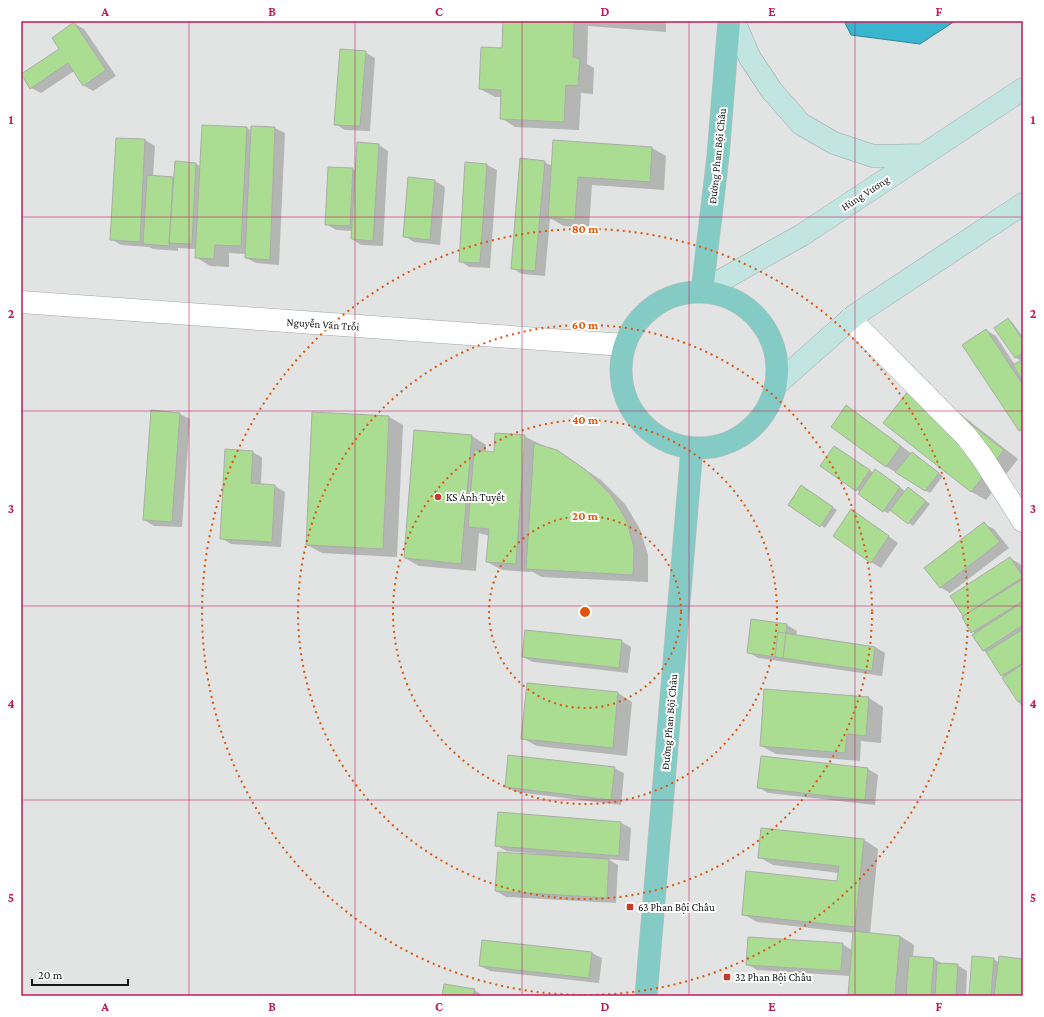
<svg xmlns="http://www.w3.org/2000/svg" width="1044" height="1017" font-family="'Crimson Pro',serif">
  <style>
    .water { fill: #39b6cf; stroke: #2e8697 }
    .shadow { fill: #0003 }
    .building { fill: #aadc92; stroke: #abacaa }
    .lines { fill: none; stroke-linecap: round; stroke-linejoin: round }
    .minor-casing { stroke: #a3a6a5; stroke-width: 23 }
    .tertiary-casing { stroke: #a3a6a5; stroke-width: 23 }
    .secondary-casing { stroke: #a3a6a5; stroke-width: 23 }
    .primary-casing { stroke: #bdbebd; stroke-width: 23 }
    .minor { stroke: #fff; stroke-width: 22 }
    .tertiary { stroke: #fff; stroke-width: 22 }
    .secondary { stroke: #c2e5e2; stroke-width: 22 }
    .primary { stroke: #84cbc6; stroke-width: 22 }
    .grid { fill: none; stroke: #c2185b; stroke-width: 1; stroke-opacity: 0.55 }
    .ring { fill: none; stroke: #dd560c; stroke-width: 2; stroke-dasharray: 2 4 }
    .poi-dot { fill: #c63a27; stroke: #fff; stroke-width: 1.5 }
    .labels { text-anchor: middle; stroke-width: 4; stroke-linejoin: round; paint-order: stroke }
    .street-label { font-size: 11px; fill: #151615; stroke: #fff }
    .poi-label { font-size: 11px; fill: #151615; stroke: #fff; text-anchor: start }
    .centre { fill: #dd560c; stroke: #fff; stroke-width: 2 }
    .ring-label { font-size: 12px; text-anchor: middle; font-weight: bold; fill: #dd560c; stroke: #fff; stroke-width: 4; stroke-linejoin: round; paint-order: stroke }
    .neatline { fill: none; stroke: #c2185b; stroke-width: 1.5 }
    .grid-label { font-size: 13px; text-anchor: middle; font-weight: bold; fill: #c2185b }
  </style>
  <rect width="100%" height="100%" fill="#e1e4e2"/>
  <path class="water" d="M844,21H955L920,44L851,35Z"/>
  <path class="shadow" d="M504,21H666V32L588,26L587,64L594,68L593,94L581,93L579,130L515,127L501,118L502,97H495L480,89L503,49Z
    M75,24L84,29L116,76L93,91L83,85L74,71L41,93L31,88L60,49Z
    M365,52L375,58L370,131L345,130L335,124Z
    M247,128L252,131L275,128L285,133L279,265L256,263L246,258V254L229,253V267L210,266L196,257V249L178,248V251L153,249L149,247L121,245L111,239L117,139L145,140L155,146L153,177L175,178L176,162L196,164L200,166Z
    M379,145L388,151L383,246L361,245L352,239V231L336,230L326,224L353,169L356,171Z
    M652,148L666,156L664,190L592,185L589,228L564,226L550,218L545,276L522,274L512,268L544,162L552,166Z
    M487,165L497,170L490,268L469,267L460,261Z
    M409,179L435,181L445,187L440,245L414,242L404,236Z
    M1008,319L1012,322L1023,337V432L1020,430L986,330L996,336L1015,365L1022,361L1016,358L995,328Z
    M931,391L1018,459L986,500L972,492L885,423Z
    M856,412L912,454L917,456L943,476L930,493L887,467L832,427Z
    M180,414L190,419L182,527L154,526L144,520Z
    M389,417L403,425L397,557L322,553L307,545Z
    M415,431L472,436L486,445V452L495,453L524,436L571,460L601,480L625,504L640,529L648,555V582L542,577L531,571L530,572L502,570L487,562L489,536L479,533L476,571L419,566L405,558Z
    M839,450L874,473H880L905,491H913L930,504L913,526L891,510L888,513L884,511L857,490Z
    M252,452L262,457L261,485L275,486L285,492L281,547L231,544L221,538Z
    M806,489L837,510L825,528L789,505Z
    M861,516L898,543L881,568L871,562Z
    M984,524L994,529L1009,548L950,593L940,587Z
    M1010,558L1020,564L1023,569V709L1005,678L1002,676L987,653L983,650L975,634L963,618L966,616L963,615Z
    M752,620L787,625L797,631L796,635L875,647L885,653L882,676L758,658L748,652Z
    M621,641L631,647L628,673L533,662L523,657Z
    M618,693L632,702L627,756L537,746L522,738Z
    M869,698L883,707L881,743L861,741L860,761L776,754L761,746Z
    M762,757L868,769L878,775L875,805L768,793L758,787Z
    M614,768L624,773L621,805L516,792L506,787Z
    M499,813L621,823L631,828L629,861L608,859L618,865L616,903L506,897L496,891L538,854L506,851L496,845Z
    M864,840L878,849L870,934L900,936L914,945L913,957L934,959L943,964L957,965L967,971L966,996H849L850,976L757,970L747,964L842,944L852,950L854,933L757,922L743,914L838,883L839,873L773,865L759,857Z
    M592,953L602,958L599,983L490,971L480,966Z
    M993,959L999,962L1023,960V996H970Z
    M474,990L484,996H443Z"/>
  <path class="building" d="M503,21H574L573,57L580,59L578,86L566,85L564,122L500,119L501,90L479,89L481,47L502,48Z
    M74,22L106,70L83,86L68,63L30,89L21,74L59,49L52,38Z
    M340,49L366,51L360,126L334,125Z
    M202,125L247,127L241,246L215,245L214,259L195,258Z
    M251,126L275,127L270,260L245,258Z
    M116,138L145,139L140,242L110,240Z
    M553,140L652,147L650,182L578,177L575,220L548,218Z
    M357,142L379,144L373,241L351,239Z
    M520,158L545,161L535,271L511,269Z
    M175,161L196,163L192,244L169,243Z
    M465,162L487,164L480,263L459,262Z
    M328,167L353,168L350,226L325,225Z
    M147,175L173,177L169,246L143,244Z
    M408,177L435,180L430,240L403,237Z
    M1008,318L1023,340V353L1015,358L994,328Z
    M986,329L1023,385V429L1019,431L962,345Z
    M1023,359V381L1013,365Z
    M916,381L1004,450L971,492L883,423Z
    M846,405L901,446L886,467L831,427Z
    M151,410L180,413L172,522L143,520Z
    M312,412L389,416L383,549L306,545Z
    M414,430L472,435L461,564L404,558Z
    M495,433L525,435L516,564L486,562L489,529L468,527L474,450L494,452Z
    M534,443L557,450L586,470L611,495L626,519L634,547L633,575L526,569Z
    M834,446L870,470L856,491L820,466Z
    M225,449L253,451L251,483L275,485L272,542L220,539Z
    M912,452L939,473L925,491L895,472Z
    M875,469L900,487L883,512L858,494Z
    M801,485L833,507L820,527L788,505Z
    M908,487L926,501L908,524L890,510Z
    M851,509L889,536L871,563L833,536Z
    M984,522L1000,542L940,588L924,568Z
    M1010,557L1023,577L963,616L950,596Z
    M1023,579V601L971,633L962,617Z
    M1023,602V625L983,651L972,635Z
    M751,619L787,624L783,658L747,653Z
    M1023,629V663L1001,676L986,652Z
    M525,630L622,640L619,668L522,657Z
    M778,632L875,647L872,671L775,657Z
    M1023,664V699L1018,702L1002,678Z
    M527,683L618,692L613,748L521,739Z
    M764,689L869,697L866,736L847,734L845,753L760,746Z
    M508,755L615,767L611,800L505,787Z
    M761,756L868,768L865,800L757,788Z
    M498,812L621,822L619,856L495,846Z
    M761,828L864,839L855,927L742,915L746,871L837,881L839,866L758,858Z
    M498,852L609,859L607,898L495,891Z
    M853,931L900,936L895,996H848Z
    M748,937L843,943L841,971L746,965Z
    M482,940L592,952L589,978L479,966Z
    M909,956L934,958L931,996H906Z
    M972,956L994,958L991,996H969Z
    M999,956L1023,959V996H994Z
    M937,963L958,964L956,996H935Z
    M444,984L475,989L473,996H442Z"/>
  <g class="lines">
    <g class="minor-casing">
      <path id="minor" d="M850,319L966,436L982,457L1023,521"/>
    </g>
    <g class="tertiary-casing">
      <path id="tertiary" d="M21,302L624,345"/>
    </g>
    <g class="secondary-casing">
      <path id="secondary" d="M734,21L750,58L772,91L801,124L834,143L873,156L923,155
        M702,291L802,235L1023,89
        M777,384L855,315L1023,204"/>
    </g>
    <g class="primary-casing">
      <path id="primary" d="M702,291L718,156L729,21
        M621 370a78 78 0 1 1 156 0a78 78 0 1 1-156 0Z
        M646,996L692,448"/>
    </g>
    <use href="#minor" class="minor"/>
    <use href="#tertiary" class="tertiary"/>
    <use href="#secondary" class="secondary"/>
    <use href="#primary" class="primary"/>
  </g>
  <path class="grid" d="M189,21V996M355,21V996M522,21V996M689,21V996M855,21V996M21,217H1023M21,411H1023M21,606H1023M21,800H1023"/>
  <g class="ring">
    <circle cx="585" cy="612" r="96"/>
    <circle cx="585" cy="612" r="192"/>
    <circle cx="585" cy="612" r="287"/>
    <circle cx="585" cy="612" r="383"/>
  </g>
  <g class="poi-dot">
    <circle cx="438" cy="497" r="4"/>
    <rect x="626" y="903" width="8" height="8" rx="2"/>
    <rect x="723" y="973" width="8" height="8" rx="2"/>
  </g>
  <g class="labels">
    <g class="street-label">
      <text transform="translate(717 156) rotate(-84)" y="4">Đường Phan Bội Châu</text>
      <text transform="translate(865 193) rotate(-33)" y="4">Hùng Vương</text>
      <text transform="translate(323 324) rotate(4)" y="4">Nguyễn Văn Trỗi</text>
      <text transform="translate(669 722) rotate(-85)" y="4">Đường Phan Bội Châu</text>
    </g>
    <g class="poi-label">
      <text x="446" y="501">KS Ánh Tuyết</text>
      <text x="638" y="911">63 Phan Bội Châu</text>
      <text x="735" y="981">32 Phan Bội Châu</text>
    </g>
  </g>
  <circle cx="585" cy="612" r="6" class="centre"/>
  <g class="ring-label">
    <text x="585" y="233">80 m</text>
    <text x="585" y="329">60 m</text>
    <text x="585" y="424">40 m</text>
    <text x="585" y="520">20 m</text>
  </g>
  <rect width="1044" height="1017" fill="none" stroke="#ffffff" stroke-width="44"/>
  <path d="M32 979v6h96v-6" fill="none" stroke="#151615" stroke-width="2"/>
  <text x="38" y="979" font-size="12" fill="#151615" stroke="#ffffff" stroke-width="3" paint-order="stroke">20 m</text>
  <rect x="22" y="22" width="1000" height="973" class="neatline"/>
  <g class="grid-label">
    <text x="105" y="16">A</text>
    <text x="272" y="16">B</text>
    <text x="439" y="16">C</text>
    <text x="605" y="16">D</text>
    <text x="772" y="16">E</text>
    <text x="939" y="16">F</text>
    <text x="11" y="124">1</text>
    <text x="1033" y="124">1</text>
    <text x="11" y="318">2</text>
    <text x="1033" y="318">2</text>
    <text x="11" y="513">3</text>
    <text x="1033" y="513">3</text>
    <text x="11" y="708">4</text>
    <text x="1033" y="708">4</text>
    <text x="11" y="902">5</text>
    <text x="1033" y="902">5</text>
    <text x="105" y="1011">A</text>
    <text x="272" y="1011">B</text>
    <text x="439" y="1011">C</text>
    <text x="605" y="1011">D</text>
    <text x="772" y="1011">E</text>
    <text x="939" y="1011">F</text>
  </g>
</svg>
